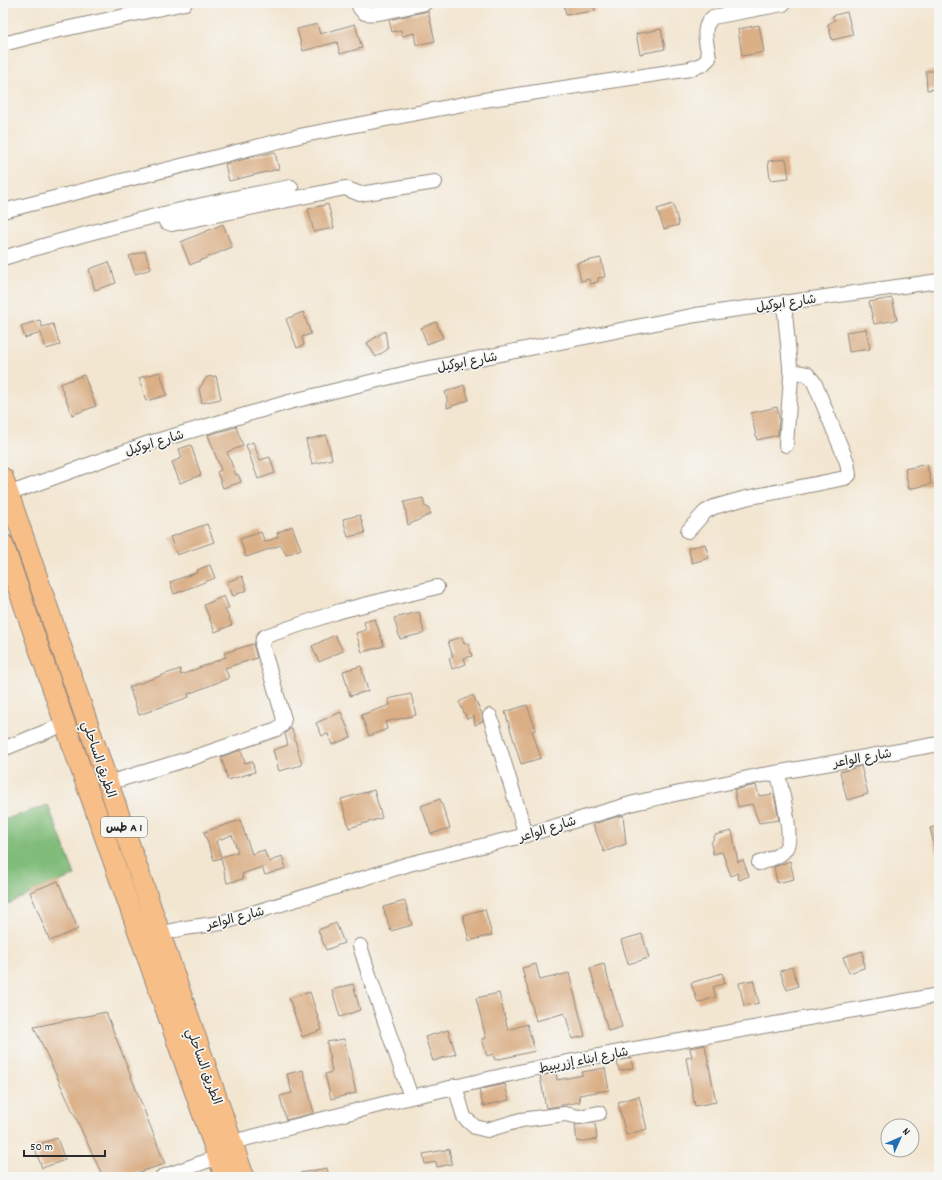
<svg xmlns="http://www.w3.org/2000/svg" width="942" height="1180" font-family="Dekko,'Playpen Sans Arabic',sans-serif">
  <style>
    .forest { fill: #81bc7a; stroke: #567452 }
    .building { fill: #daaf86; fill-rule: evenodd }
    .lines { fill: none; stroke-linecap: round; stroke-linejoin: round }
    .minor-casing { stroke: #8f887e; stroke-width: 16 }
    .highway-casing { stroke: #8f887e; stroke-width: 22 }
    .minor { stroke: #fff; stroke-width: 14 }
    .highway { stroke: #f7be88; stroke-width: 20 }
    .labels { text-anchor: middle; stroke-width: 3.5; stroke-linejoin: round; paint-order: stroke }
    .shield { fill: #f6f6f2; stroke: #686867; stroke-width: 1 }
    .shield-label { font-size: 12px; font-weight: bold; fill: #2b2b2b }
    .street-label { font-size: 13px; fill: #2b2b2b; stroke: #f6f6f2 }
  </style>
  <rect width="100%" height="100%" fill="#f6f6f2"/>
  <filter id="ink" filterUnits="userSpaceOnUse"><feTurbulence type="fractalNoise" baseFrequency=".025" numOctaves="2"/><feDisplacementMap in="SourceGraphic" scale="8" xChannelSelector="R" yChannelSelector="G"/><feConvolveMatrix kernelMatrix="1 2 1 2 8 2 1 2 1" color-interpolation-filters="sRGB"/></filter>
  <filter id="wash" filterUnits="userSpaceOnUse"><feTurbulence type="fractalNoise" baseFrequency=".012" numOctaves="4" result="noise"/><feDisplacementMap in="SourceGraphic" scale="16" xChannelSelector="R" yChannelSelector="G"/><feGaussianBlur stdDeviation="0.9" result="paint"/><feColorMatrix in="noise" values="0 0 0 0 0 0 0 0 0 0 0 0 0 0 0 0 0 1.4 0 .05"/><feComposite in="paint" operator="in"/></filter>
  <g filter="url(#wash)">
    <rect width="100%" height="100%" fill="#f3e6d1"/>
    <path class="forest" d="M48,805L75,875L3,906V820Z"/>
    <g id="blocks">
      <path class="building" d="M564,3H594L595,11L566,15Z
        M428,11L435,41L416,45L414,33L402,36L401,30L392,32L389,20Z
        M847,12L853,35L832,40L828,24L835,20L832,16Z
        M317,24L320,34L355,24L362,48L340,54L337,42L303,51L297,29Z
        M759,25L764,52L742,56L738,29Z
        M661,29L665,49L640,54L636,34Z
        M926,71H937L938,89L927,90Z
        M275,152L279,169L229,181L225,164Z
        M786,159L789,178L770,180L768,161Z
        M328,204L334,228L314,232L308,209Z
        M673,204L679,225L664,229L657,209Z
        M223,224L232,247L190,265L181,242Z
        M145,251L151,269L135,274L129,256Z
        M601,258L605,277L598,278V282L590,284L589,279L581,281L577,263Z
        M109,262L116,283L95,290L89,269Z
        M892,298L897,320L874,324L869,302Z
        M303,312L311,334L302,337L304,345L297,348L286,319Z
        M40,320L42,327L53,324L60,345L46,349L41,333L25,338L21,326Z
        M436,322L443,338L427,344L421,328Z
        M866,329L870,349L849,352L846,332Z
        M385,331L388,349L376,357L367,343Z
        M160,372L167,395L146,401L139,378Z
        M84,375L96,406L72,415L60,384Z
        M216,376L221,399L202,403L199,389L207,377Z
        M464,385L469,400L447,408V399L445,392Z
        M777,407L779,418L778,435L757,440L751,413Z
        M236,427L243,446L227,452L236,475L238,474L241,482L223,488L217,472L221,470L208,435Z
        M326,435L332,459L312,464L306,440Z
        M253,442L260,460L270,457L275,473L258,479L246,445Z
        M191,445L201,475L180,483L172,462L182,458L179,449Z
        M927,464L931,484L909,489L905,469Z
        M423,498L425,507H428L431,514L408,525L404,502Z
        M360,515L365,533L348,537L343,519Z
        M207,524L214,542L177,555L170,537Z
        M292,526L301,549L286,555L281,545L246,557L240,539L261,532L265,542L278,537L277,533Z
        M705,544L709,558L692,563L688,548Z
        M210,565L215,578L174,594L170,582L198,572L197,570Z
        M242,576L247,590L233,596L227,582Z
        M224,596L229,608L225,609L232,625L215,632L204,605Z
        M419,612L424,633L400,639L394,618Z
        M375,619L384,646L362,652L356,633L366,630L364,622Z
        M335,635L343,651L319,662L312,646Z
        M462,637L464,644L468,643L472,656L464,658L466,664L452,669L449,658L453,657L448,641Z
        M253,644L257,658L225,668L229,678L188,694L189,697L139,715L129,687L180,669L181,675L226,657L224,653Z
        M361,666L368,691L350,696L343,671Z
        M411,694L416,715L385,722L387,729L369,736L361,715L390,705L388,699Z
        M473,695L482,714L483,721L475,725L474,716L467,719L459,702Z
        M527,705L536,730L532,731L541,758L521,764L505,712Z
        M341,712L351,737L332,745L328,734L322,736L316,723Z
        M289,729H292L302,765L279,771L273,750L288,745L285,734Z
        M241,750L245,763L252,761L255,772L228,780L221,757Z
        M861,766L868,794L847,800L840,772Z
        M756,785L759,796L774,794L779,820L759,823L752,804L738,807L734,790Z
        M374,790L382,818L349,828L341,799Z
        M440,799L450,828L431,834L421,806Z
        M623,815L626,844L604,852L593,824Z
        M240,820L252,854L264,850L269,862L282,856L286,868L265,875L262,867L242,874L243,879L227,883L221,858L214,860L204,832ZM232,835L238,852L221,857L216,841Z
        M939,826V852H936L930,828Z
        M732,831L738,862L743,860L749,876L739,880L737,873L731,876L722,852L713,854L711,844L715,835Z
        M790,861L794,879L777,883L774,867Z
        M58,881L78,929L50,941L30,892Z
        M405,901L412,925L391,931L383,907Z
        M485,909L492,935L469,941L463,915Z
        M336,923L344,943L326,950L318,930Z
        M642,934L649,958L628,964L621,940Z
        M863,951L864,968L849,973L843,957Z
        M536,964L540,980L569,973L585,1036L572,1039L565,1013L536,1021L522,968Z
        M604,964L622,1027L608,1031L590,968Z
        M792,967L798,986L787,990L780,971Z
        M722,973L725,983L713,987L716,997L698,1003L691,983Z
        M753,980L759,1003L744,1006L739,983Z
        M353,984L360,1010L340,1017L332,990Z
        M310,992L322,1030L302,1037L289,998Z
        M499,993L508,1030L527,1024L535,1051L495,1060L493,1054L487,1056L482,1039L486,1038L476,998Z
        M106,1012L165,1164L124,1177H103L34,1027Z
        M448,1030L456,1054L433,1061L425,1037Z
        M344,1039L356,1093L331,1099L325,1074L332,1072L327,1042Z
        M705,1045L716,1102L695,1106L686,1058L692,1057L690,1048Z
        M631,1058L633,1068L619,1071L617,1061Z
        M605,1068L609,1090L579,1095L580,1102L546,1108L540,1076L556,1073L557,1080L583,1075L582,1072Z
        M303,1070L314,1113L286,1120L280,1096L292,1093L287,1074Z
        M505,1084L509,1100L483,1106L479,1090Z
        M639,1096L647,1129L626,1135L618,1102Z
        M595,1123L597,1139L577,1142L575,1125Z
        M57,1138L65,1160L42,1168L34,1146Z
        M449,1149L452,1164L437,1167L436,1162L425,1164L423,1154Z
        M327,1168L329,1177H301L300,1173Z"/>
    </g>
  </g>
  <g filter="url(#ink)">
    <use href="#blocks" fill-opacity="0" stroke="#8f887e" stroke-width="1"/>
    <g class="lines">
      <g class="minor-casing">
        <path id="minor" d="M358,3C359,7 361,11 365,13C376,16 412,5 425,3
          M3,44L46,33L185,3
          M3,211L299,136L484,100L690,69L703,64L709,58C707,42 700,28 713,17L783,4
          M163,214L166,222L172,224L345,188L360,194L435,182
          M3,258C98,229 193,205 291,187
          M784,302L791,377L786,445
          M8,494L146,444L289,402L415,371L696,315L939,281
          M688,531L705,512L714,507L746,498L845,478L849,475L847,462L814,382L807,374L790,371
          M490,716L526,835
          M3,749L65,724
          M108,783L198,756L277,729L282,725L284,719L262,645L263,638L266,636L340,611L437,587
          M759,863C768,860 781,857 786,848C794,837 781,789 778,774
          M160,934L185,928L221,923L409,864L526,835L634,803L757,776L939,744
          M360,946L372,984L411,1097
          M455,1086L464,1117L475,1127L487,1130L521,1120L565,1114L579,1117L599,1113
          M232,1142L411,1097L532,1069L634,1049L939,995
          M162,1177L218,1157"/>
      </g>
      <g class="highway-casing">
        <path id="highway" d="M3,478L244,1177
          M3,544L65,724L225,1177"/>
      </g>
      <use href="#minor" class="minor"/>
      <use href="#highway" class="highway"/>
    </g>
  </g>
  <g class="labels">
    <rect class="shield" x="101" y="817" width="46" height="20" rx="3"/>
    <g class="shield-label">
      <text x="124" y="831">طس A 1</text>
    </g>
    <g class="street-label">
      <text transform="translate(786 302) rotate(-8)" y="5">شارع ابوكيل</text>
      <text transform="translate(467 361) rotate(-11)" y="5">شارع ابوكيل</text>
      <text transform="translate(154 442) rotate(-17)" y="5">شارع ابوكيل</text>
      <text transform="translate(862 757) rotate(-10)" y="5">شارع الواعر</text>
      <text transform="translate(100 759) rotate(71)" y="5">الطريق الساحلي</text>
      <text transform="translate(547 828) rotate(-17)" y="5">شارع الواعر</text>
      <text transform="translate(235 917) rotate(-14)" y="5">شارع الواعر</text>
      <text transform="translate(583 1059) rotate(-11)" y="5">شارع ابناء إزريبيط</text>
      <text transform="translate(205 1066) rotate(70)" y="5">الطريق الساحلي</text>
    </g>
  </g>
  <rect width="942" height="1180" fill="none" stroke="#f6f6f2" stroke-width="16"/>
  <g transform="translate(900 1138) rotate(45)"><circle r="19" fill="#f6f6f2" stroke="#a5a5a2"/>
  <path d="M0-3L7 15L0 10L-7 15Z" fill="#1f6fb2"/>
  <text y="-6" font-size="11" font-weight="bold" text-anchor="middle" fill="#2b2b2b">N</text>
  </g>
  <path d="M24 1150v6h81v-6" fill="none" stroke="#2b2b2b" stroke-width="2"/>
  <text x="30" y="1150" font-size="12" fill="#2b2b2b" stroke="#f6f6f2" stroke-width="3" paint-order="stroke">50 m</text>
</svg>
